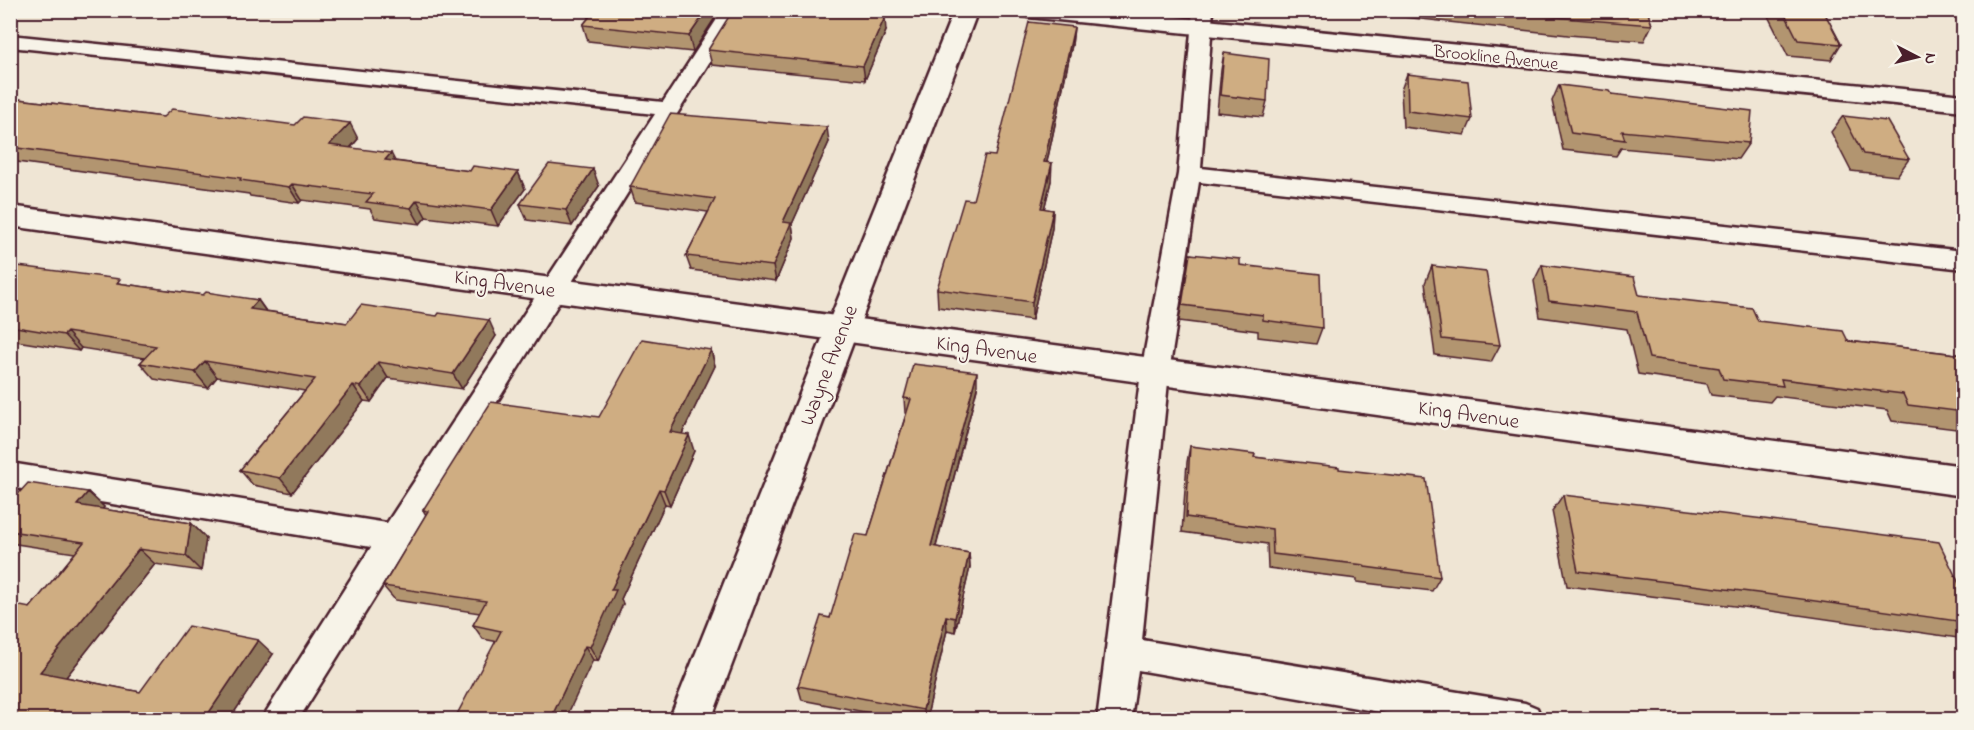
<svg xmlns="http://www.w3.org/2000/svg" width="1974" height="730" font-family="'Indie Flower',sans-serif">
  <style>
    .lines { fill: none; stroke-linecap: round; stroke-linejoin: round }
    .lane-casing { stroke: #4a1f2b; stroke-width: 5 }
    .street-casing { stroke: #4a1f2b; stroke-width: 5 }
    .secondary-casing { stroke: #4a1f2b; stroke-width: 5 }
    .lane { fill: #f7f3e8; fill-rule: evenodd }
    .street { fill: #f7f3e8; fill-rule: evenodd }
    .secondary { fill: #f7f3e8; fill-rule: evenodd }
    .wall { fill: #b29570; stroke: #4a1f2b; stroke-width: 1.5 }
    .shaded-wall { fill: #91795b; stroke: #4a1f2b; stroke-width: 1.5 }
    .building { fill: #cfad82; stroke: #4a1f2b; stroke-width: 1.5 }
    .labels { text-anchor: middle; stroke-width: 4.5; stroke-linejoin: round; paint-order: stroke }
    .far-street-label { font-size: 18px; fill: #4a1f2b; stroke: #f7f3e8 }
    .street-label { font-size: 21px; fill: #4a1f2b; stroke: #f7f3e8 }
  </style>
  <rect width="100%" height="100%" fill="#efe5d4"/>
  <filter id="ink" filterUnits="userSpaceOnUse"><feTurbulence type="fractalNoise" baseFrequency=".0167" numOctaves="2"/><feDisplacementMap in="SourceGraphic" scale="12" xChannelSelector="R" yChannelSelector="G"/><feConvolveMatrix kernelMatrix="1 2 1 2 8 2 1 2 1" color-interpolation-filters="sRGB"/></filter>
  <g filter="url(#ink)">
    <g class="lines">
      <g class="lane-casing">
        <path id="lane" d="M723,10H742L298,720H261L371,547L10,487V463L387,523L655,114L10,47V35L663,102Z
          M1193,10H1213L1201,168L1964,251V269L1199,182L1169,372L1142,640L1525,703L1537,708L1542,720H1426L1138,670L1131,720H1097L1141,372L1178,174Z"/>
      </g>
      <g class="street-casing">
        <path id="street" d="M1016,10H1105L1964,95V111L1028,17L1020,15Z
          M10,206L1964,466V496L10,226Z"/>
      </g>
      <g class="secondary-casing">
        <path id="secondary" d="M954,10H978L711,720H669Z"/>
      </g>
      <use href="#lane" class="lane"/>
      <use href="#street" class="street"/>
      <use href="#secondary" class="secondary"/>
    </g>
    <path class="wall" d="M595,10H720L693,52L588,41L583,25Z
      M1339,10H1647L1652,25L1644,41L1568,35Z
      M1772,10H1823L1841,44L1831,60L1788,56L1768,16Z
      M1074,27L1072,45L1047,162L1051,181L1044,209L1053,210L1052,228L1032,320L938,307L937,289L973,200Z
      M886,31L865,80L712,65L708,50Z
      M1224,53L1267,101L1263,117L1217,112L1221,70Z
      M1407,74L1472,119L1465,135L1403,127L1401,90Z
      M1559,85L1612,94L1749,143L1738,159L1621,148L1616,156L1563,150L1552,101Z
      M10,98L163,117L358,139L351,148L395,161L470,171L518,172L525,189L498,226L426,217L420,224L375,218L370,209L302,200L299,203L250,196L249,194L10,161Z
      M1843,116L1909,159L1897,176L1851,171L1831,132Z
      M829,142L792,224L794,238L776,281L691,270L686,256L708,212L635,202L630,187Z
      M599,186L572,226L527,220L520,204Z
      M1190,254L1240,265L1322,328L1316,344L1258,337V331L1179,321Z
      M10,265L124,284L203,295L258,300L266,311L347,323L496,336L462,389L388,378L371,402L364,401L292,493L253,485L240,470L305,391L217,377L208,388L154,379L140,363L145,358L81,348L79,351L10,340Z
      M1542,265L1639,295L1848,341L1964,355V430L1892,421L1887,410L1775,396L1770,402L1711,395L1707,384L1638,374L1627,329L1540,317L1534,281Z
      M1432,266L1500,345L1491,362L1435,355L1425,283Z
      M711,350L715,366L682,434L694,451L670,505L665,504L621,599L623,604L598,661L483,639L473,625L480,613L395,600L383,586L426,515L423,510L599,417Z
      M977,388L936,547L969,553L970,567L955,632L947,630L926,720H906L802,700L798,686L868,536L906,414L905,413L904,398Z
      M1190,446L1254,457L1339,469L1440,577L1432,591L1357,582V579L1268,568L1267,544L1182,532L1187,462Z
      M88,492L104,507L102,509L191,523L206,538L201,571L155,564L66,677L140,692L273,654L229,720H10L30,608L75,553L10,543V503Z
      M1563,495L1964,594V634L1958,638L1743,607L1567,586L1552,511Z"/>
    <path class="shaded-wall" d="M707,10H720L693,52L689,36Z
      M885,17L886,31L865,80L863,66Z
      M1074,27L1072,45L1043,180L1044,162Z
      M350,123L358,139L338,161L329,145Z
      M827,127L829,142L792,224L794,238L776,281L773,266L783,222Z
      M391,153L399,169L385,160Z
      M1052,163L1051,181L1040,226L1041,208Z
      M593,169L599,186L572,226L566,210Z
      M518,172L525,189L498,226L491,210Z
      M292,184L302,200L299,203L289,187Z
      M417,200L426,217L420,224L411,208Z
      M1053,210L1052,228L1032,320V302Z
      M258,300L269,316L250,309Z
      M489,320L496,336L462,389L453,374Z
      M67,332L81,348L79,351L64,335Z
      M711,350L715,366L675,448L670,432Z
      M205,361L217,377L208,388L195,372Z
      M378,362L388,378L371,402L361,387Z
      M977,372V388L932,561L931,546Z
      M353,385L364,401L292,493L280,478Z
      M689,435L694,451L670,505L664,490Z
      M659,489L665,504L621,599L623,604L598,661L590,647L611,590Z
      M88,492L104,507L93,521L77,505Z
      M191,523L206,538L201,571L186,556Z
      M139,549L155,564L59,686L40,672Z
      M969,553L970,567L955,632V618Z
      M946,616L947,630L926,720H924L923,710Z
      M258,640L273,654L229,720H204Z
      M585,646L593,660L565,720H550Z"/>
    <path class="building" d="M595,10H707L689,36L583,25Z
      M733,10H817L885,17L863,66L708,50Z
      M1494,10H1647L1652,25L1575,19Z
      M1783,10H1823L1841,44L1798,40Z
      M1029,22L1074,27L1044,162L1052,163L1041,208L1053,210L1032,302L937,289L964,199L973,200L985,155L995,156Z
      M1224,53L1269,59L1267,101L1220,95Z
      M1407,74L1468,81L1472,119L1408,111Z
      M1559,85L1610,91L1612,94L1752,111L1749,143L1622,131L1625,140L1571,133Z
      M10,98L163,117L172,109L295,125L303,117L350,123L329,145L391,153L385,160L470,171L473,166L518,172L491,210L417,200L411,208L366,202L373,194L292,184L289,187L240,180L241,178L10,147Z
      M670,114L827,127L783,222L791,223L773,266L686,256L715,199L630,187Z
      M1843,116L1887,121L1909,159L1863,154Z
      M549,164L593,169L566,210L520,204Z
      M1190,254L1240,259V265L1320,274L1322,328L1263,320V315L1182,305Z
      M10,265L120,279L117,283L203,295L206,292L258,300L250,309L347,323L361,305L437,316L439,313L489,320L453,374L378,362L361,387L353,385L280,478L240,470L315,379L205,361L195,372L140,363L156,346L67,332L64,335L10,326Z
      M1542,265L1634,277L1639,295L1752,308L1758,321L1843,331L1848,341L1964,355V412L1908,405L1903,394L1781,379L1783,386L1723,379L1719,368L1649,358L1637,312L1549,301Z
      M1432,266L1486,272L1500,345L1442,339Z
      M642,339L711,350L670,432L689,435L664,490L659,489L611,590H616L590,647L585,646L550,720H454L501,631L473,625L486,601L383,586L428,511L423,510L491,402L599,417Z
      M913,364L977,372L931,546L969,553L955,618L946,616L923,710L798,686L821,616L830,618L855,534L868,536L911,399L904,398Z
      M1190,446L1255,454L1254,457L1339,467V469L1426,479L1440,577L1365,567L1364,565L1273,554L1272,529L1186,517Z
      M28,483L88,492L77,505L191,523L186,556L139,549L40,672L140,692L188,626L258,640L204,720H10V604L30,608L84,542L10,531V503Z
      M1563,495L1764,519L1939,542L1964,594V622L1758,593L1578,571Z"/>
  </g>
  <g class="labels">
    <g class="far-street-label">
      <text transform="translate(1496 57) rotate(6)" y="6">Brookline Avenue</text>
    </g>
    <g class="street-label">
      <text transform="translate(505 283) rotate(8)" y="7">King Avenue</text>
      <text transform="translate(987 349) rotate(8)" y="7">King Avenue</text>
      <text transform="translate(828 365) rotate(-69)" y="7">Wayne Avenue</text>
      <text transform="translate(1469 414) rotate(8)" y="7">King Avenue</text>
    </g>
  </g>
  <rect width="1974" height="730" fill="none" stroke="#f7f3e8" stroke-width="36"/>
  <rect x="18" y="18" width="1938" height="694" fill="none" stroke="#4a1f2b" stroke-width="2" filter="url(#ink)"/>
  <g transform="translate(1917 57) rotate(97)" stroke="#f7f3e8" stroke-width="4.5" paint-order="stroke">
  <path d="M0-4.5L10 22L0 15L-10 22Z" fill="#4a1f2b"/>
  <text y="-9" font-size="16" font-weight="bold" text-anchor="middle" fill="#4a1f2b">N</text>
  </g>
</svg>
